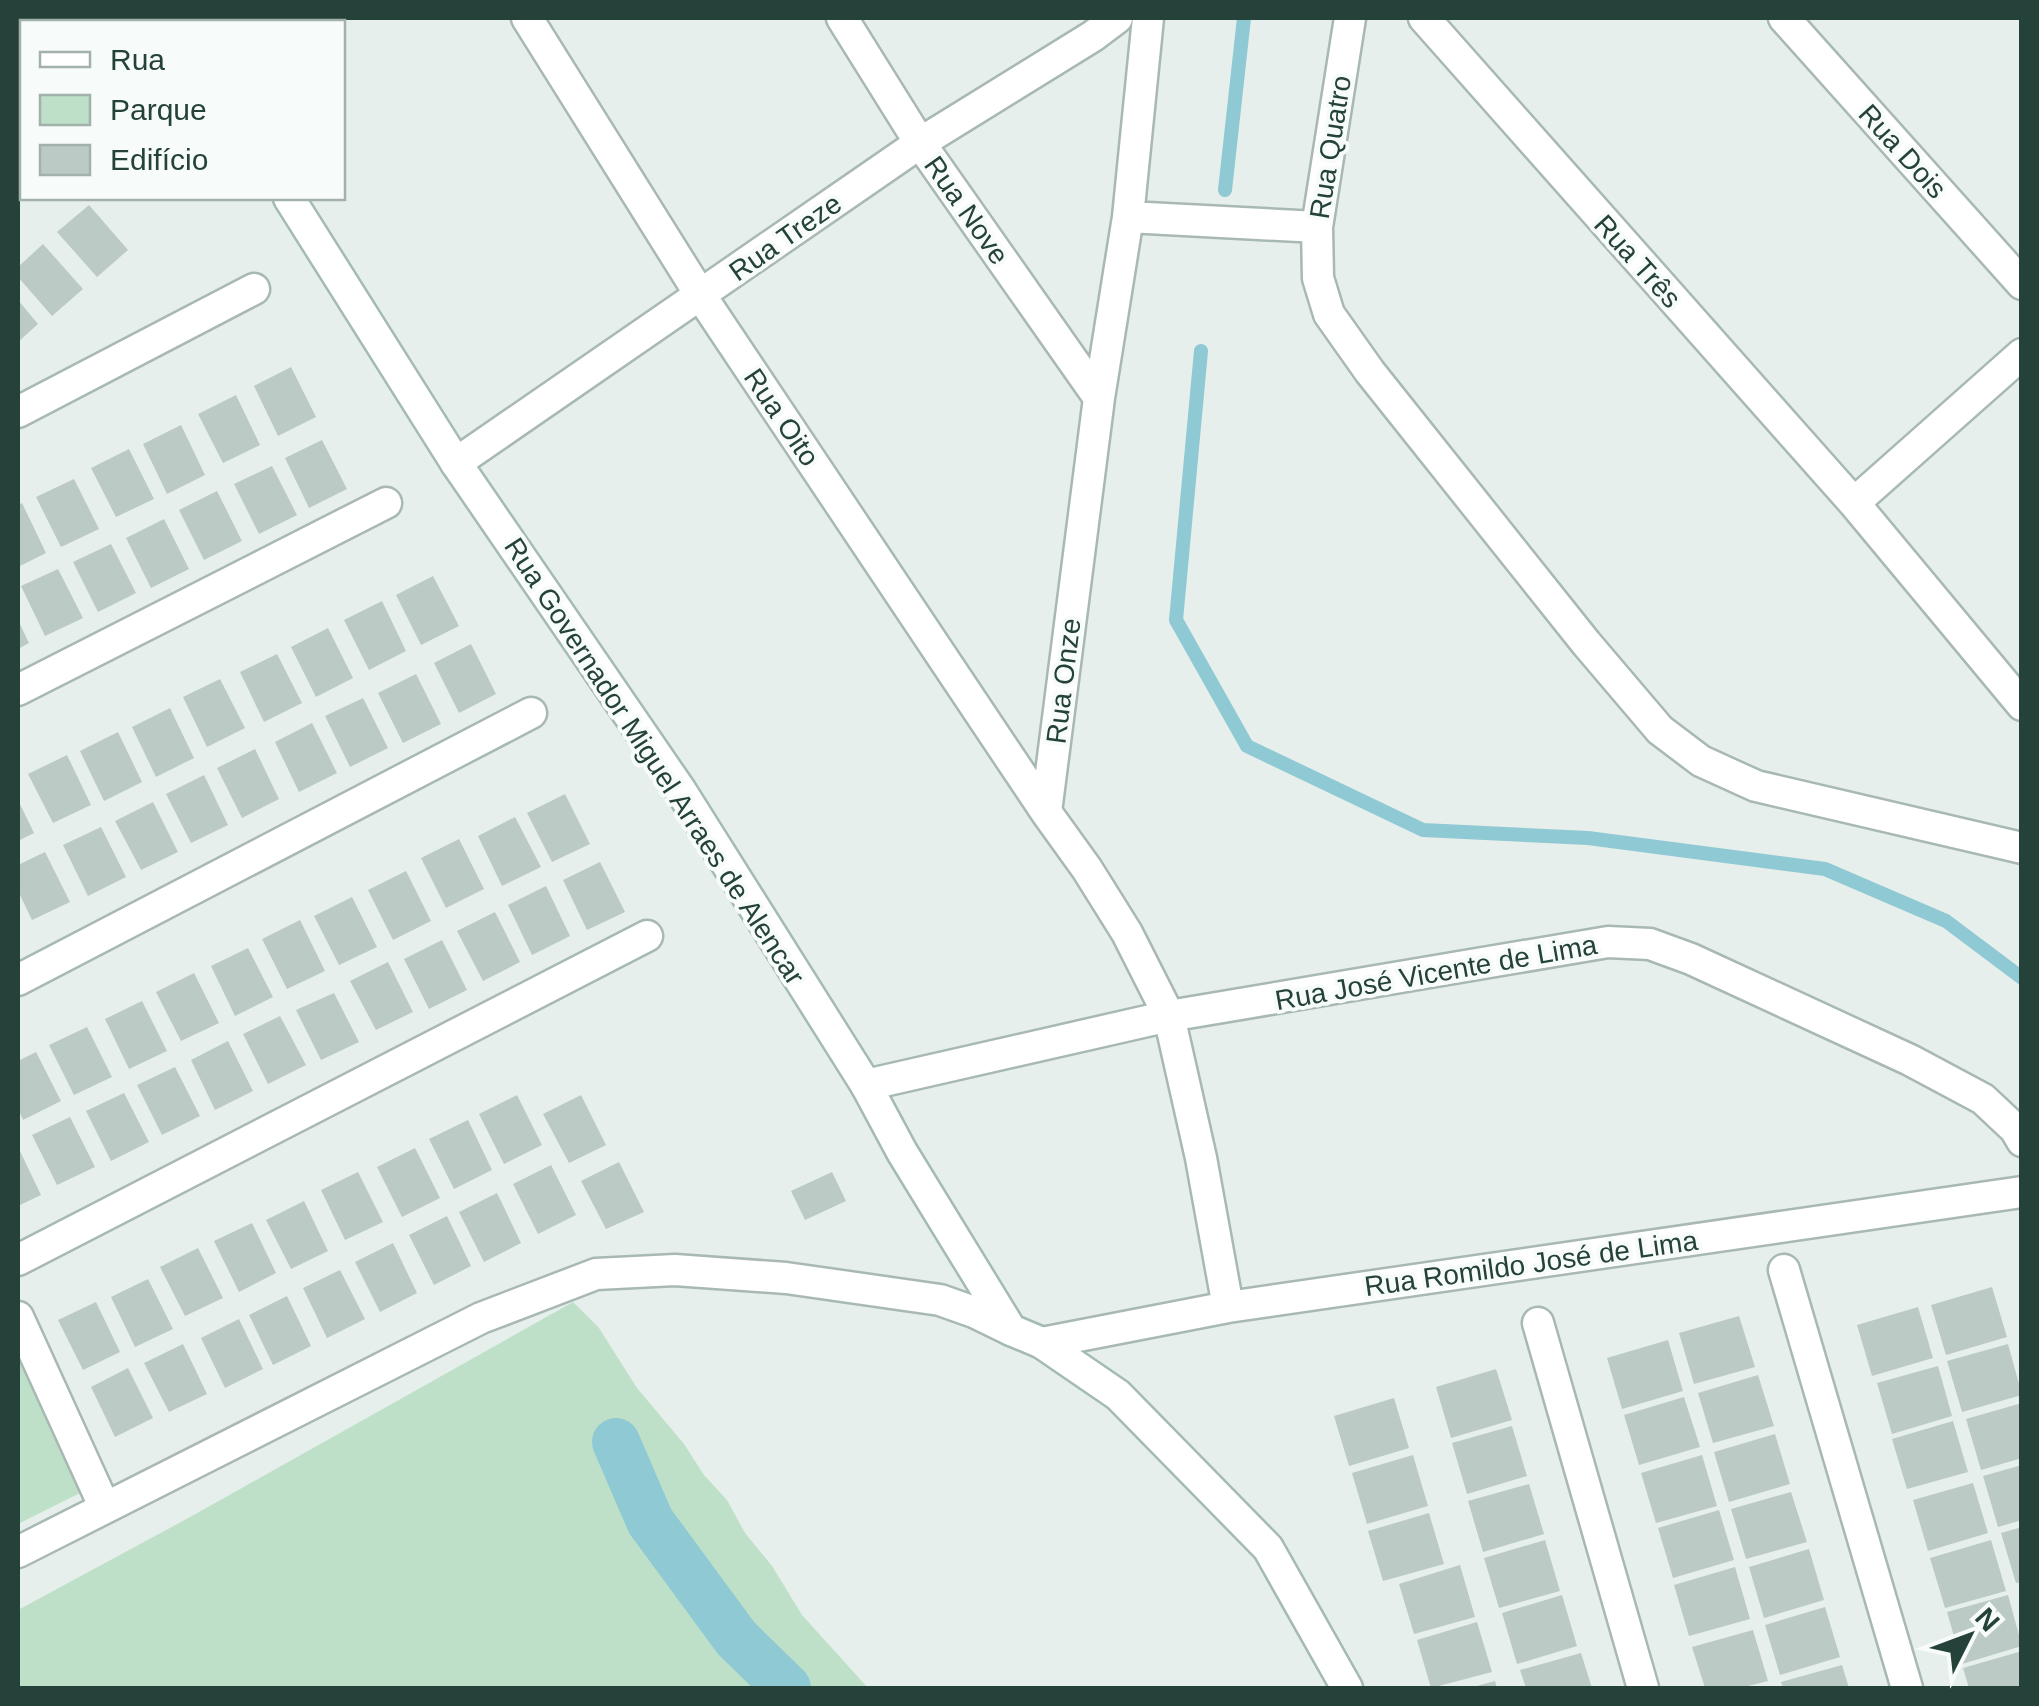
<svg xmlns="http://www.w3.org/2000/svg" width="2039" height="1706" font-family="Arial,sans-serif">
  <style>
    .green { fill: #bfe0c8 }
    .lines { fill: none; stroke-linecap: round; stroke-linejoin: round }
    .stream { stroke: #8ec9d4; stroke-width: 14 }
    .canal { stroke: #8ec9d4; stroke-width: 48 }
    .building { fill: #bbcac4 }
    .street-casing { stroke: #a8b8b2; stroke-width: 35 }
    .secondary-casing { stroke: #a4bbb3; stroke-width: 35 }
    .street { stroke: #fff; stroke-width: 30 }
    .secondary { stroke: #fff; stroke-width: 30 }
    .labels { text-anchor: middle; stroke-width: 8; stroke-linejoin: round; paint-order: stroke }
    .street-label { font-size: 28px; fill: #24423a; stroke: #f7fbf9 }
  </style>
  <rect width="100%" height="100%" fill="#e6efeb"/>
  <path class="green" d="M573,1302L599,1328L637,1388L684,1444L704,1475L727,1500L745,1533L772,1566L802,1615L868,1688H18V1610L192,1516Z
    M18,1352L86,1490L18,1524Z"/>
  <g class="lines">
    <path class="stream" d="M1225,190L1244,18
      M1201,351L1176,620L1247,746L1423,830L1588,838L1825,869L1946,921L2022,978"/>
    <path class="canal" d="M616,1442L650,1521L736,1638L787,1688"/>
  </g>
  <path class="building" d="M22,38V82L18,77V43Z
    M89,205L128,250L97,277L57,232Z
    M43,244L83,289L52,316L18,277V267Z
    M18,300L38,324L18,342Z
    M291,367L316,417L278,436L254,386Z
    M236,395L260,445L223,463L198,414Z
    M181,425L205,475L167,494L143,444Z
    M322,440L347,489L309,508L285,458Z
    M129,449L154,499L116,517L91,468Z
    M272,466L297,515L259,534L234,484Z
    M74,479L99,529L61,547L36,497Z
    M217,491L242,541L204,560L179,510Z
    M22,503L46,553L18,567V505Z
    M164,519L189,569L151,588L126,538Z
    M111,544L136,593L98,612L73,562Z
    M58,569L83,618L45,636L21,586Z
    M433,576L459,626L421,645L396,595Z
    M382,601L406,651L369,670L344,620Z
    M18,620L29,643L18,649Z
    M328,628L353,678L316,697L291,647Z
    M471,644L496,694L459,713L434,663Z
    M277,654L302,703L264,722L240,672Z
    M416,674L441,724L403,743L378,693Z
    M220,679L245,728L207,747L183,697Z
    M363,698L388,748L350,767L325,716Z
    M170,708L194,758L156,777L132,727Z
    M312,723L337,773L299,792L275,742Z
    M118,732L142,782L104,801L80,751Z
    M255,749L279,799L242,818L217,768Z
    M67,755L91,805L53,823L28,774Z
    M204,775L228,825L191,843L166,794Z
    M565,794L590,844L552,862L527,813Z
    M18,800L34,833L18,841Z
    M153,802L178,852L141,870L115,821Z
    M515,817L541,867L502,886L478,836Z
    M101,827L126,877L88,896L63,845Z
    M459,839L484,889L446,908L421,858Z
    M45,852L70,902L32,920L18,891V865Z
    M600,862L625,912L587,930L563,880Z
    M406,871L431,921L393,940L368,890Z
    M546,886L570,936L532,955L508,905Z
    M352,897L377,947L339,965L314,916Z
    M495,912L520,962L483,981L457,931Z
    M300,920L325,971L287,989L262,939Z
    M442,940L467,990L429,1009L404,959Z
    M248,948L273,997L235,1016L211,966Z
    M388,962L413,1012L376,1030L350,981Z
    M194,973L219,1023L181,1041L156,992Z
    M334,993L359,1042L321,1060L296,1010Z
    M142,1001L167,1051L129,1069L105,1019Z
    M280,1016L306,1065L268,1084L243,1034Z
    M87,1027L112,1077L74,1095L49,1045Z
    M228,1041L253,1091L215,1110L191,1060Z
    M36,1052L61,1101L23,1120L18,1109V1061Z
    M175,1067L200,1116L162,1135L137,1085Z
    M124,1093L149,1142L111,1161L86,1111Z
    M517,1095L542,1145L504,1164L479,1114Z
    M581,1095L606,1145L569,1163L543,1114Z
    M70,1117L95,1167L57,1185L32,1135Z
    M468,1120L492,1170L454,1189L429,1139Z
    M18,1147L41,1195L18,1206Z
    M415,1148L440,1198L402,1217L377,1167Z
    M619,1162L644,1212L606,1229L581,1181Z
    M551,1165L576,1215L538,1234L513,1184Z
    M358,1172L383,1222L345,1240L321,1190Z
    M832,1172L846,1201L805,1220L791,1191Z
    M497,1193L521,1243L484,1262L459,1212Z
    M304,1201L328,1251L291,1269L266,1220Z
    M447,1216L471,1266L434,1285L409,1235Z
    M252,1223L276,1273L239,1292L214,1241Z
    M393,1243L417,1293L380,1312L355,1262Z
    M198,1248L223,1298L185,1316L160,1267Z
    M340,1270L365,1319L327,1338L303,1288Z
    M148,1279L173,1329L135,1347L111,1297Z
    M1992,1287L2007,1337L1946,1355L1931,1305Z
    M287,1296L311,1346L273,1365L249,1315Z
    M96,1302L120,1352L83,1370L58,1320Z
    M1918,1307L1933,1358L1872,1376L1857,1325Z
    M1739,1316L1755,1367L1694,1384L1679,1333Z
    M239,1319L263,1369L225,1388L201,1338Z
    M1668,1340L1683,1391L1622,1409L1607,1358Z
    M183,1344L207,1394L169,1412L144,1363Z
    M2008,1344L2022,1395L1962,1412L1947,1361Z
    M1938,1366L1952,1416L1892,1434L1877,1383Z
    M128,1368L153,1418L115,1437L91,1387Z
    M1496,1369L1512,1420L1451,1438L1436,1387Z
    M1758,1375L1774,1426L1713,1443L1698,1393Z
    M1684,1397L1700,1447L1639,1465L1624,1415Z
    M1394,1398L1409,1448L1349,1466L1334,1416Z
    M2022,1403V1458L1981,1470L1966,1419Z
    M1953,1421L1968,1472L1907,1489L1892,1439Z
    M1512,1426L1527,1476L1467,1494L1452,1443Z
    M1775,1434L1790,1484L1729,1502L1714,1452Z
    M1413,1455L1428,1506L1367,1524L1352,1473Z
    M1702,1455L1717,1506L1656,1523L1641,1473Z
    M2022,1465V1520L1998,1527L1983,1476Z
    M1973,1483L1988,1533L1928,1551L1913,1500Z
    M1529,1484L1544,1534L1483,1552L1468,1501Z
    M1791,1492L1807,1542L1746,1559L1731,1509Z
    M1719,1510L1734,1560L1673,1578L1658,1528Z
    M1429,1513L1444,1564L1383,1581L1368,1531Z
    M2022,1527V1582L2016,1583L2001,1533Z
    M1545,1540L1560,1591L1499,1608L1484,1558Z
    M1991,1540L2006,1591L1945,1608L1930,1558Z
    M1809,1549L1824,1600L1764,1618L1749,1567Z
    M1460,1565L1475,1617L1414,1634L1399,1584Z
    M1735,1567L1750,1619L1689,1636L1674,1585Z
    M1562,1595L1577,1646L1517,1664L1502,1613Z
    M2008,1595L2022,1646L1962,1664L1947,1612Z
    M1825,1607L1840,1657L1780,1675L1765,1625Z
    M1477,1622L1492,1672L1431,1688L1417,1640Z
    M1753,1630L1768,1681L1740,1688H1705L1692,1647Z
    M2022,1651V1688H1969L1963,1668Z
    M1581,1653L1592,1688H1526L1520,1670Z
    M1842,1665L1849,1688H1783L1781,1682Z
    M1495,1681L1497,1688H1473V1687Z"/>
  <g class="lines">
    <g class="street-casing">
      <path id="street" d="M527,18L701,296L1046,812
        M842,18L920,143L1099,398
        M1148,18L1128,217L1099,398L1046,812L1087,869L1127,933L1169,1016L1201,1158L1228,1307
        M1350,18L1317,227L1318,278L1329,314L1370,372L1586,643L1660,730L1701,761L1756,786L2022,848
        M1424,18L1854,503L2022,705
        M1784,18L2022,284
        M216,22L223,18
        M18,161L22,157
        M1128,217L1317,227
        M18,412L254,289
        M456,463L920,143L1093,36L1117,18
        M1854,503L2022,354
        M18,690L386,503
        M18,980L531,713
        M866,1085L1169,1016L1608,942L1650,944L1691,959L1910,1060L1983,1099L2015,1129L2022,1141
        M18,1260L647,936
        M1784,1270L1907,1688
        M18,1317L105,1508
        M1538,1323L1643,1688
        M1042,1343L1228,1307L2022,1192
        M18,1552L481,1318L596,1274L675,1270L786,1278L940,1300L974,1312L1011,1330"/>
    </g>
    <g class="secondary-casing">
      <path id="secondary" d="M174,18L178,22
        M289,198L456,463L681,791L866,1085L902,1152L1011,1330L1042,1343L1118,1395L1268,1548L1347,1688"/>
    </g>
    <use href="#street" class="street"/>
    <use href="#secondary" class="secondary"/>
  </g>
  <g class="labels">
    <g class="street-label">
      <text transform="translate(1330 147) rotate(-81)" y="10">Rua Quatro</text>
      <text transform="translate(1903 151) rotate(48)" y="10">Rua Dois</text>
      <text transform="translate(967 210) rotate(55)" y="10">Rua Nove</text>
      <text transform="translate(785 237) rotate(-35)" y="10">Rua Treze</text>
      <text transform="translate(1638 261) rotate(48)" y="10">Rua Três</text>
      <text transform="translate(782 417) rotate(56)" y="10">Rua Oito</text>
      <text transform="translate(1063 681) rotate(-83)" y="10">Rua Onze</text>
      <text transform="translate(655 761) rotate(57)" y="10">Rua Governador Miguel Arraes de Alencar</text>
      <text transform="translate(1436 972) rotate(-10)" y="10">Rua José Vicente de Lima</text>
      <text transform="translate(1531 1263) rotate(-8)" y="10">Rua Romildo José de Lima</text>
    </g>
  </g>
  <rect width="2039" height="1706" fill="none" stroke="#24423a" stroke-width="40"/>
  <rect x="20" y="20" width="325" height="180" fill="#f7fbf9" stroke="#a3b1ad" stroke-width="2.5"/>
  <rect x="40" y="52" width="50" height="15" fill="#ffffff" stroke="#a3b1ad" stroke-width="2.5"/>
  <text x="110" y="70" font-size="30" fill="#24423a">Rua</text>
  <rect x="40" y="95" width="50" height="30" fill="#bfe0c8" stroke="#a3b1ad" stroke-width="2.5"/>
  <text x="110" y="120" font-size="30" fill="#24423a">Parque</text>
  <rect x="40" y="145" width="50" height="30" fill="#bbcac4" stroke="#a3b1ad" stroke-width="2.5"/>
  <text x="110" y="170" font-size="30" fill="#24423a">Edifício</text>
  <g transform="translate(1969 1636) rotate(48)" stroke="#f7fbf9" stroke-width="8" paint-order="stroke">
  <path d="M0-8L18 38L0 25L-18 38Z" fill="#24423a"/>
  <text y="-15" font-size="28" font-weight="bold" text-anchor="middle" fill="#24423a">N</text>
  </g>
</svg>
